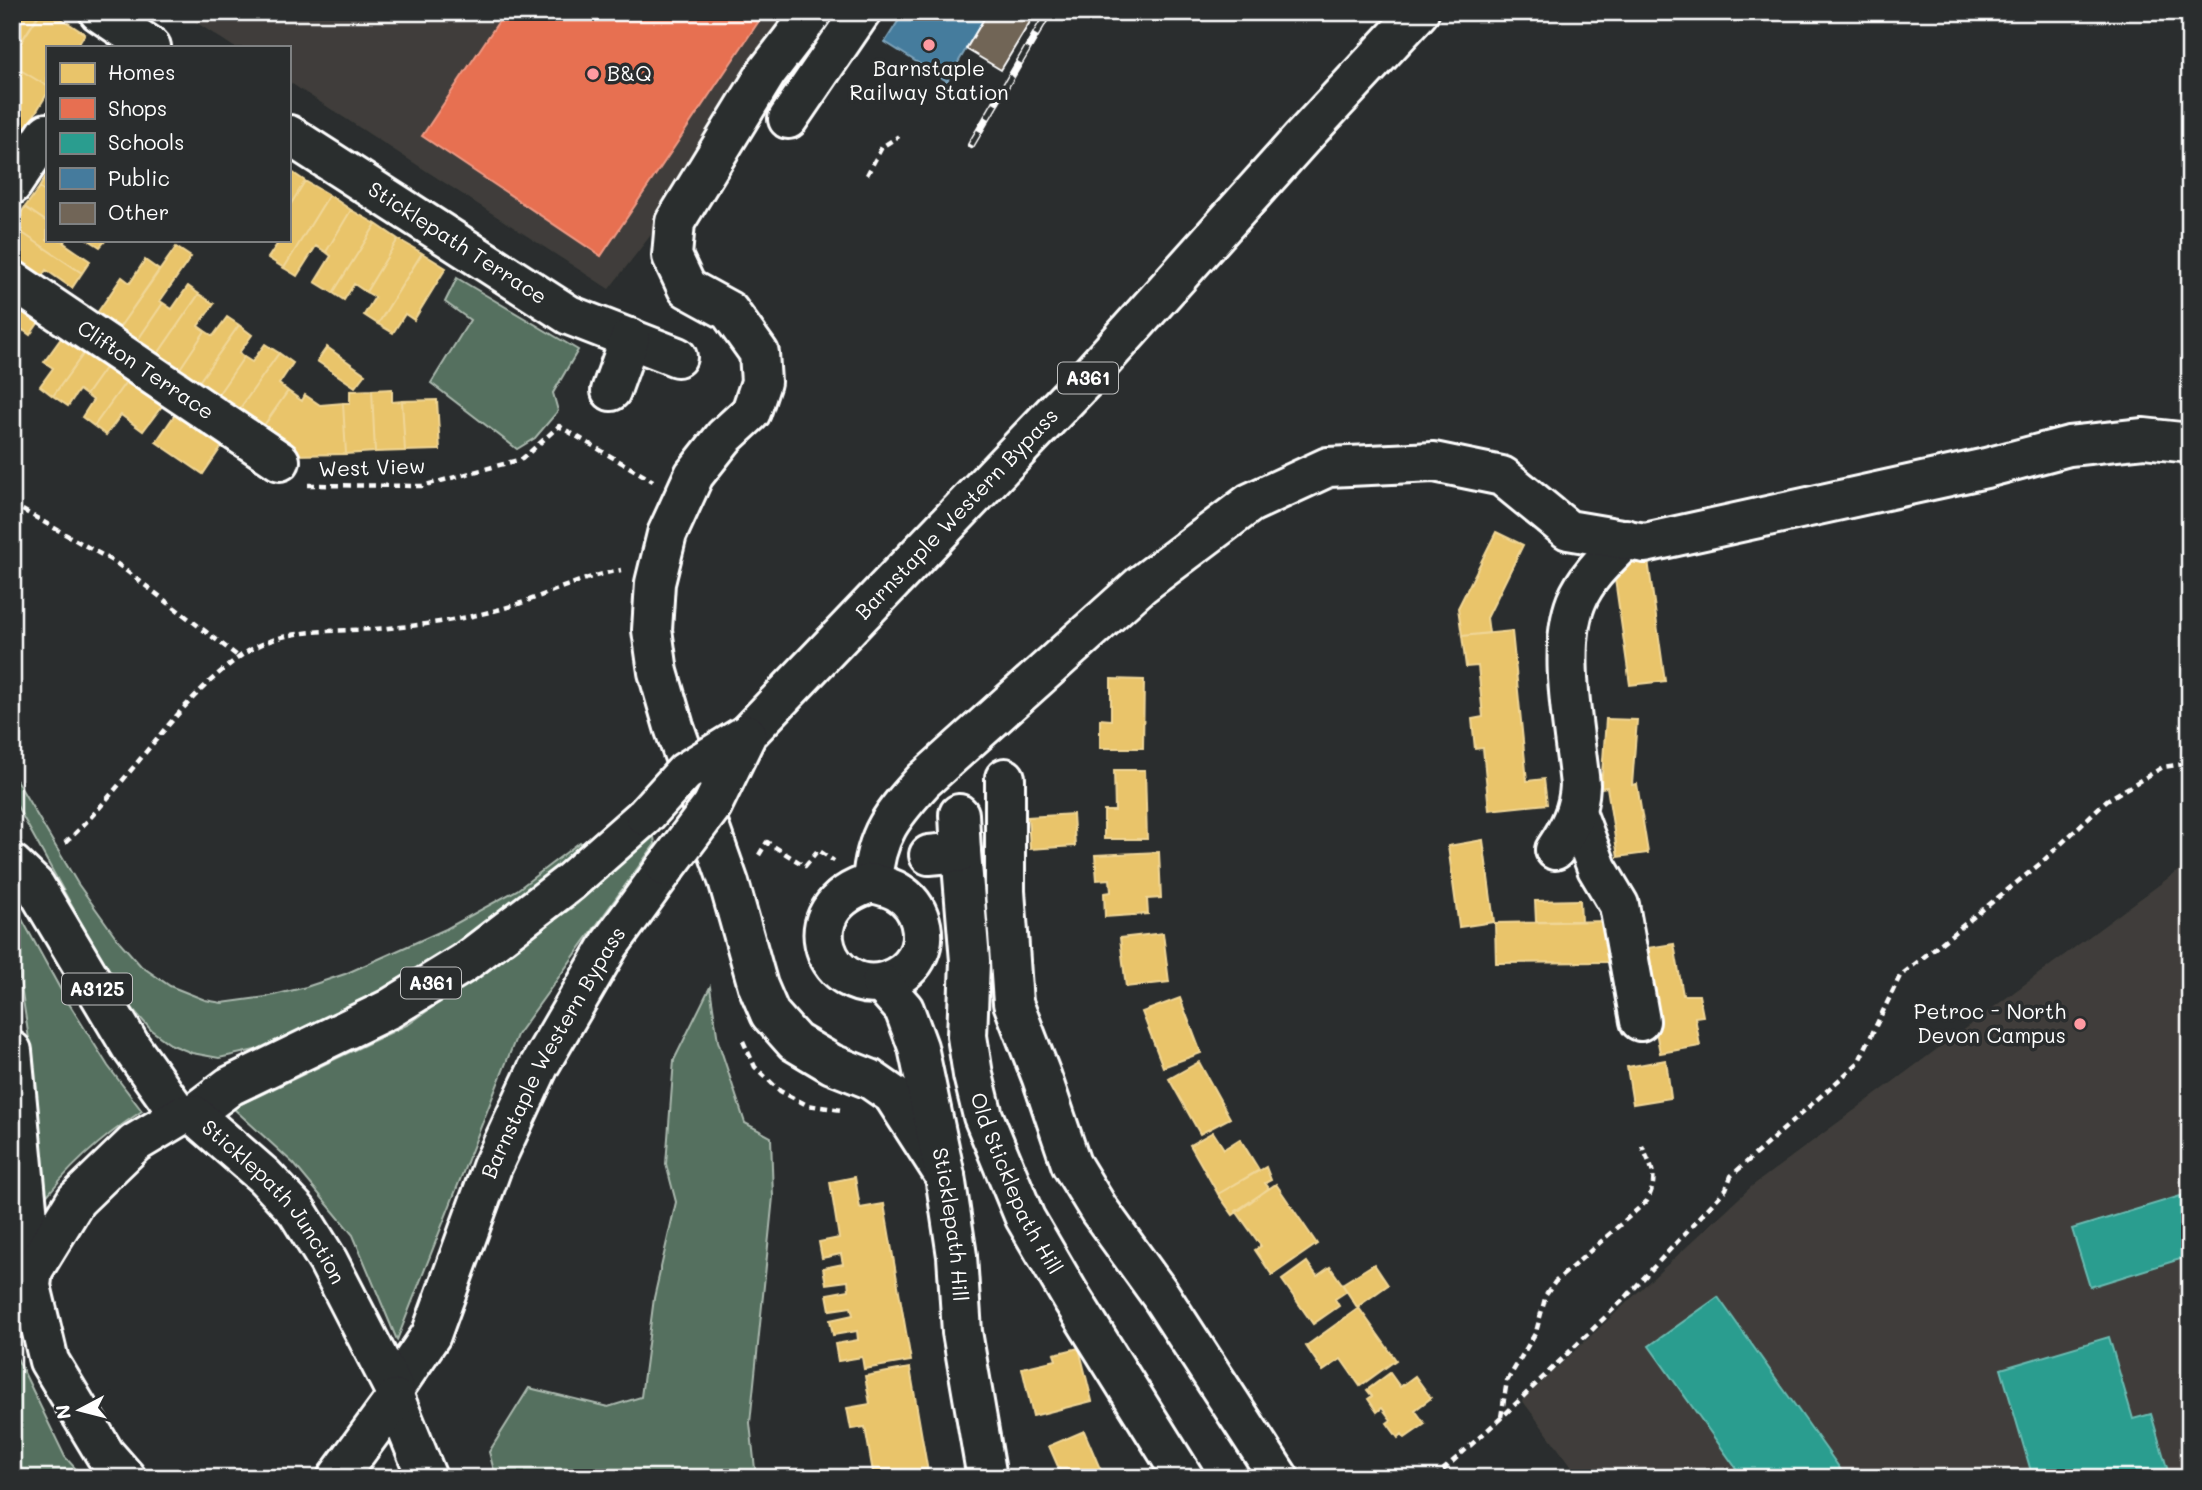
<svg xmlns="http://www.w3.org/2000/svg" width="2202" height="1490" font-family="Mali,sans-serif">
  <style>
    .built { fill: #3f3e3a }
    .green { fill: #55705e; stroke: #aab8ae; stroke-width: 2 }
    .homes { fill: #e9c46a; stroke: #f0d697; stroke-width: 2 }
    .shops { fill: #e76f51; stroke: #ee9a85; stroke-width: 2 }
    .schools { fill: #2a9d8f; stroke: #6abab1; stroke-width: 2 }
    .public { fill: #457b9d; stroke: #7da3ba; stroke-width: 2 }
    .building { fill: #716557; stroke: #fff; stroke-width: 2 }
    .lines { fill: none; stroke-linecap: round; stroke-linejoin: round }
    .minor-casing { stroke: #fff; stroke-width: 44 }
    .major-casing { stroke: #fff; stroke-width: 44 }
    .path { stroke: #fff; stroke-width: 4.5; stroke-dasharray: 7 5; stroke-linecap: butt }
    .minor { stroke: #2a2d2e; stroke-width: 38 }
    .major { stroke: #2a2d2e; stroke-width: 38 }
    .rail-casing { stroke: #fff; stroke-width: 8 }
    .rail { stroke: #2a2d2e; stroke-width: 5; stroke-dasharray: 16; stroke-linecap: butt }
    .major-bridge-casing { stroke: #fff; stroke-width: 44; stroke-linecap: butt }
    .major-bridge { stroke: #2a2d2e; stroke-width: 38 }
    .poi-dot { fill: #ff9aa2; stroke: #2a2d2e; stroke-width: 2.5 }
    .labels { text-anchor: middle; stroke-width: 7; stroke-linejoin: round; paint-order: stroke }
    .shield { fill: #2a2d2e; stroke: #bfc0c0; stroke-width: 2 }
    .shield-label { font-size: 19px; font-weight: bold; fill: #fff }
    .poi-label { font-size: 21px; fill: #fff; stroke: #2a2d2e }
    .street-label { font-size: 21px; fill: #fff; stroke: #2a2d2e }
  </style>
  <rect width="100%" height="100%" fill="#2a2d2e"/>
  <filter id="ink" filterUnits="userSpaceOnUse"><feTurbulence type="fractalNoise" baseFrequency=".0143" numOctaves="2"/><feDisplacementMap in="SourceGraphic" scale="14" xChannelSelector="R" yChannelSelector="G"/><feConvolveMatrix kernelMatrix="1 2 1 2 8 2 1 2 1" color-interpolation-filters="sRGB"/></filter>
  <g filter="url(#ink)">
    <path class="built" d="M180,12H791L702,145L654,231L609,289L289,82V47H234Z
      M2190,862V1478H1580L1522,1400L1752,1186Z"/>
    <path class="green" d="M457,278L578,350L553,393L558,411L535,438L517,449L431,383L470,320L445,302Z
      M12,773L78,884L118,940L141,966L170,986L205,1000L222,1003L266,997L306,987L345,974L446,929L517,890L580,842L588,850L419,973L278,1045L219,1058L192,1053L170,1044L151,1030L132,1008L106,968L12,797Z
      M653,830L655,844L517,1035L397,1340L353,1235L294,1164L233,1108L409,1024L577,904Z
      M12,901L63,994L108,1066L142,1111C102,1137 67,1168 39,1206L33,1065L18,967L12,946Z
      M710,987L718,1041L745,1123L771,1137L773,1197L750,1423L756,1478H496L489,1452L529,1388L608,1407L641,1397L654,1298L676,1202L666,1164L674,1060Z
      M17,1358L65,1457L84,1478H12V1364Z"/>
    <path class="homes" d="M12,12H35L39,15L12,56Z
      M40,12H51L85,34L77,47H47V86L12,65V56Z
      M17,68L47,86V94L27,127L12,118V77Z
      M12,131L21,137L12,150Z
      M289,170L305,181L289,207Z
      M47,174V193L39,188Z
      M305,181L329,195L284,268L268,258L280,240H289V207Z
      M39,188L47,193V222L25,207Z
      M329,195L351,210L326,252L316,246L297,276L284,268Z
      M25,207L47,222V240H65L64,243L90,261L82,273L12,226Z
      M351,210L376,224L333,293L315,282L331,256L326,252Z
      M376,224L398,239L366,292L354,284L344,300L333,293Z
      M12,226L82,273L72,288L46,270L40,279L12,260Z
      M398,239L422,253L378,324L364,315L375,297L366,292Z
      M89,240H106L100,247Z
      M176,247L191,257L160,301L163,303L135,344L117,331Z
      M422,253L446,268L414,320L405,314L393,333L378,324Z
      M145,260L159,270L117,331L95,316L122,277L130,283Z
      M188,286L199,294L155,358L135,344L163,303L172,309Z
      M199,294L214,304L198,326L205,331L177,373L155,358Z
      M12,296L15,305L39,322L30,335L12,322Z
      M227,317L239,325L196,386L177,373L205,331L213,336Z
      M12,322L23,330L13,343H12Z
      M239,325L252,335L239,353L244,357L215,399L196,386Z
      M70,326L92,342L53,396L40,386L53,368L44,362Z
      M92,342L113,357L86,395L79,390L68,406L53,396Z
      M265,344L279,353L236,414L215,399L244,357L252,362Z
      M327,347L365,374L355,387L317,361Z
      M279,353L293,363L279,384L288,391L260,431L236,414Z
      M113,357L133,372L94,426L82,417L93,400L86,395Z
      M133,372L168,398L143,431L121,415L106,435L94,426Z
      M392,389V402L402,401L405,451L375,452L372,390Z
      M372,390L375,452L346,454L343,403H350V391Z
      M288,391L302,401L305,395L320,405L343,403L346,454L295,455L260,431Z
      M437,400L440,450L405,451L402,401Z
      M178,410L224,443L203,474L156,442Z
      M1496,532L1523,545L1487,618L1489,633L1462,636L1458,608Z
      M1647,553L1665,681L1630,685L1612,558Z
      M1512,631L1527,781L1544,779L1547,804L1489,810L1483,748L1475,749L1472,719L1483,717L1478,666L1466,667L1462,636Z
      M1111,679L1144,680L1143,748H1100V719L1111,720Z
      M1606,719L1637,720L1632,785L1637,784L1648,853L1618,857L1607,787L1601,788Z
      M1114,770H1145L1147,839H1104V811H1115Z
      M1073,814L1075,846L1030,849L1028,817Z
      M1483,840L1494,922L1459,927L1448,846Z
      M1159,852L1161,898L1147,899L1148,914L1105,917L1104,893L1111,892L1110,879L1097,880L1095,855Z
      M1580,900L1581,921L1536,922L1535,901Z
      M1609,921V962L1496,963L1495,923Z
      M1163,933L1169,982L1126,987L1120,938Z
      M1674,944L1683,995H1699L1703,1016L1695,1017L1700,1046L1660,1053L1641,949Z
      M1180,998L1201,1053L1163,1067L1142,1012Z
      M1666,1060L1671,1098L1633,1104L1627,1067Z
      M1199,1062L1230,1118L1200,1134L1169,1079Z
      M1213,1132L1224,1149L1240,1139L1259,1170L1218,1194L1190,1145Z
      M1266,1167L1271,1180L1265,1183L1269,1188L1233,1215L1218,1194Z
      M855,1177L860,1208L884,1204L911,1361L864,1369L862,1357L838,1361L835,1344L858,1340L857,1331L833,1335L830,1320L853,1315L851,1307L830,1310L827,1294L849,1290L848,1281L826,1284L823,1268L843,1264L841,1254L822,1258L819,1242L839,1238L830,1182Z
      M1276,1184L1317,1244L1272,1275L1255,1250L1261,1246L1236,1211Z
      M1307,1262L1317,1276L1330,1267L1347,1291L1335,1299L1339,1306L1313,1324L1282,1280Z
      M1374,1264L1388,1285L1357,1307L1342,1284Z
      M1359,1308L1396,1360L1360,1386L1341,1359L1323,1371L1306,1346Z
      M1079,1348L1092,1401L1033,1416L1022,1368L1056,1360L1054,1354Z
      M910,1368L928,1472L934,1471L935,1478H874L865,1427L851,1429L847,1408L870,1404L865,1376Z
      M1390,1373L1400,1387L1415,1376L1431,1398L1415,1410L1425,1424L1405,1438L1402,1434L1398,1438L1387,1423L1391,1420L1382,1408L1377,1412L1368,1399L1372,1396L1367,1390Z
      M1084,1431L1104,1478H1063L1049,1446Z"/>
    <path class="shops" d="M505,12H765L601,256L422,136Z"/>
    <path class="schools" d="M2190,1193V1256L2090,1287L2072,1229Z
      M1718,1297L1841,1470L1831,1478H1743L1649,1346Z
      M2109,1337L2133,1419L2151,1414L2170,1478H2033L2001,1369Z"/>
    <path class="public" d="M904,12H988L947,81L885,42Z"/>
    <path class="building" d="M988,12H1036L1001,70L966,49Z"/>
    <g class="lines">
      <g class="minor-casing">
        <g id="minor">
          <path d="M99,12L151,47"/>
          <path d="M813,12L767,72L675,222L672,256L687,288L729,311L759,353L761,382L751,412L724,437L694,475L667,534L655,583L652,630L658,672L674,727L729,883L758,986L770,1014L795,1042L832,1064L870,1079L893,1095L945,1176"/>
          <path d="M788,119L861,12"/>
          <path id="s1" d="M289,135L569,315L677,357"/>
          <path d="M12,185L47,133"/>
          <path id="s2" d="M12,280L280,461"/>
          <path d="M611,391L630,338"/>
          <path d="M1005,778V891L1013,1003L1042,1078L1071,1164L1099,1210L1159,1293L1279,1478"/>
          <path d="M1576,812L1597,868L1619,905L1640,1021"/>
          <path d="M1555,850C1569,829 1579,811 1580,785C1575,734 1557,650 1576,602C1586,577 1607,558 1626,539"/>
          <path id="s3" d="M961,852L970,961L967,1036L973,1075L983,1116L1025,1218L1071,1297L1184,1478"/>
          <path d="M929,855L961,852L959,814"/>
          <path d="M872,883C875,835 893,814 924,780L1141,585L1250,503L1328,467L1434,462L1502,476L1568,530L1645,543L1986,468L2069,446L2144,438L2190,443"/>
          <path d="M872,883C880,885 890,887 898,892C920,905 929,935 916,958C910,969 898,977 887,981C830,1000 786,908 872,883Z"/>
          <path id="s4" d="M881,983L904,1009L918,1047L945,1176L957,1256L962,1332L987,1478"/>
        </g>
      </g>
      <g class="major-casing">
        <g id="major">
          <path id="s5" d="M747,734L1087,378L1301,139L1419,12"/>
          <path d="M12,864L35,886L131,1047L180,1116"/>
          <path d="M12,1051L33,1270"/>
          <path d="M193,1114L230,1086L389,1009L464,963L570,882L645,816"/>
          <path id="s6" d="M394,1389L431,1335L492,1167L539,1066L610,944L666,867"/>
          <path id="s7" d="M126,1478L105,1454L49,1361L31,1286L33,1270L76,1200L135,1143L180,1116L193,1114L264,1176L297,1211L328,1261L394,1389L395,1399L427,1478"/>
          <path d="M337,1478L395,1399"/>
        </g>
      </g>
      <path class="path" d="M867,175L882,147L899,136
        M308,485L422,486L522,459L559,426L653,481
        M12,504L116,563L239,657
        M65,843C127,786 170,708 238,658C280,627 326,632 375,629C423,626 475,618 521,603C555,591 586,576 621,570
        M759,855L767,842L805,866L818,850L834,861
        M743,1041L755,1067L780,1091L807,1105L841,1110
        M1501,1417L1507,1381L1536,1332L1546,1295L1555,1282L1647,1201C1659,1177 1652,1169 1642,1146
        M1434,1478L1501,1418L1627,1296L1726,1189L1731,1176L1858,1063L1900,976L2041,863L2107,800L2163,767L2190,763"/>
      <use href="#minor" class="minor"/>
      <use href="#major" class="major"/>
      <g class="rail-casing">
        <path id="rail" d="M971,145L1049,12"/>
      </g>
      <use href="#rail" class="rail"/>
      <g class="major-bridge-casing">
        <path id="major-bridge" d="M645,816L685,772L747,734
          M666,867L712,806L747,734"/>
      </g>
      <use href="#major-bridge" class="major-bridge"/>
    </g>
  </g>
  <g class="poi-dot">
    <circle cx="929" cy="45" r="7"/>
    <circle cx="593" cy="74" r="7"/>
    <circle cx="2080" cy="1024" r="7"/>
  </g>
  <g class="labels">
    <g class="shield">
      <rect x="1058" y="362.5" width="60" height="31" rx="5"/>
      <rect x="401" y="967.5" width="60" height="31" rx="5"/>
      <rect x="62" y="973.5" width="70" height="31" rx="5"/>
    </g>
    <g class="shield-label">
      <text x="1088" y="385">A361</text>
      <text x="431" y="990">A361</text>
      <text x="97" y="996">A3125</text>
    </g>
    <g class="poi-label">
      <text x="929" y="76">Barnstaple<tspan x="929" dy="24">Railway Station</tspan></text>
      <text x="607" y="81" text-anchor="start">B&amp;Q</text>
      <text x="2066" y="1019" text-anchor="end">Petroc - North<tspan x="2066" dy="24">Devon Campus</tspan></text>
    </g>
    <g class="street-label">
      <text dy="7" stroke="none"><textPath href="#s1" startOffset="200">Sticklepath Terrace</textPath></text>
      <text dy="7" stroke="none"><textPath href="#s2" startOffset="161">Clifton Terrace</textPath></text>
      <text transform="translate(372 468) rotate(-2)" y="7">West View</text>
      <text dy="7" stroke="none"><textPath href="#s5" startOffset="304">Barnstaple Western Bypass</textPath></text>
      <text dy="7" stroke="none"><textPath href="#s6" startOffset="374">Barnstaple Western Bypass</textPath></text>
      <text dy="7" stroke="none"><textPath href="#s3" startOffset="341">Old Sticklepath Hill</textPath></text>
      <text dy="7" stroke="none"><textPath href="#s7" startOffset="584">Sticklepath Junction</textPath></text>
      <text dy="7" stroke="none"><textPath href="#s4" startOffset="256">Sticklepath Hill</textPath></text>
    </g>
  </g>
  <rect width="2202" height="1490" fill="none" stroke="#2a2d2e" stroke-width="42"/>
  <rect x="21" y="21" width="2160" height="1448" fill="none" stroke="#fff" stroke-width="2.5" filter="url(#ink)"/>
  <rect x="46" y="46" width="245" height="196" fill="#2a2d2e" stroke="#7f8182" stroke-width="2"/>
  <rect x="60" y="63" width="35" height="21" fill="#e9c46a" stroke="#7f8182" stroke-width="2"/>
  <text x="108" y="80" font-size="21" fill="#ffffff">Homes</text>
  <rect x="60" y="98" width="35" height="21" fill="#e76f51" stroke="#7f8182" stroke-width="2"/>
  <text x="108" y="116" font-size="21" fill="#ffffff">Shops</text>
  <rect x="60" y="133" width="35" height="21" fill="#2a9d8f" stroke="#7f8182" stroke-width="2"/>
  <text x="108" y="150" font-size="21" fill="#ffffff">Schools</text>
  <rect x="60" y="168" width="35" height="21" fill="#457b9d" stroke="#7f8182" stroke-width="2"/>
  <text x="108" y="186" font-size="21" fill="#ffffff">Public</text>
  <rect x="60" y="203" width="35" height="21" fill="#716557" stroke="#7f8182" stroke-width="2"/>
  <text x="108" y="220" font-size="21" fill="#ffffff">Other</text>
  <g transform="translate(80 1410) rotate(263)" stroke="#2a2d2e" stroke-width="5" paint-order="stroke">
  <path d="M0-5L12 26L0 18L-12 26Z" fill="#ffffff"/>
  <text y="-10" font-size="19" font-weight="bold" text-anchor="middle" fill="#ffffff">N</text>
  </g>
</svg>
